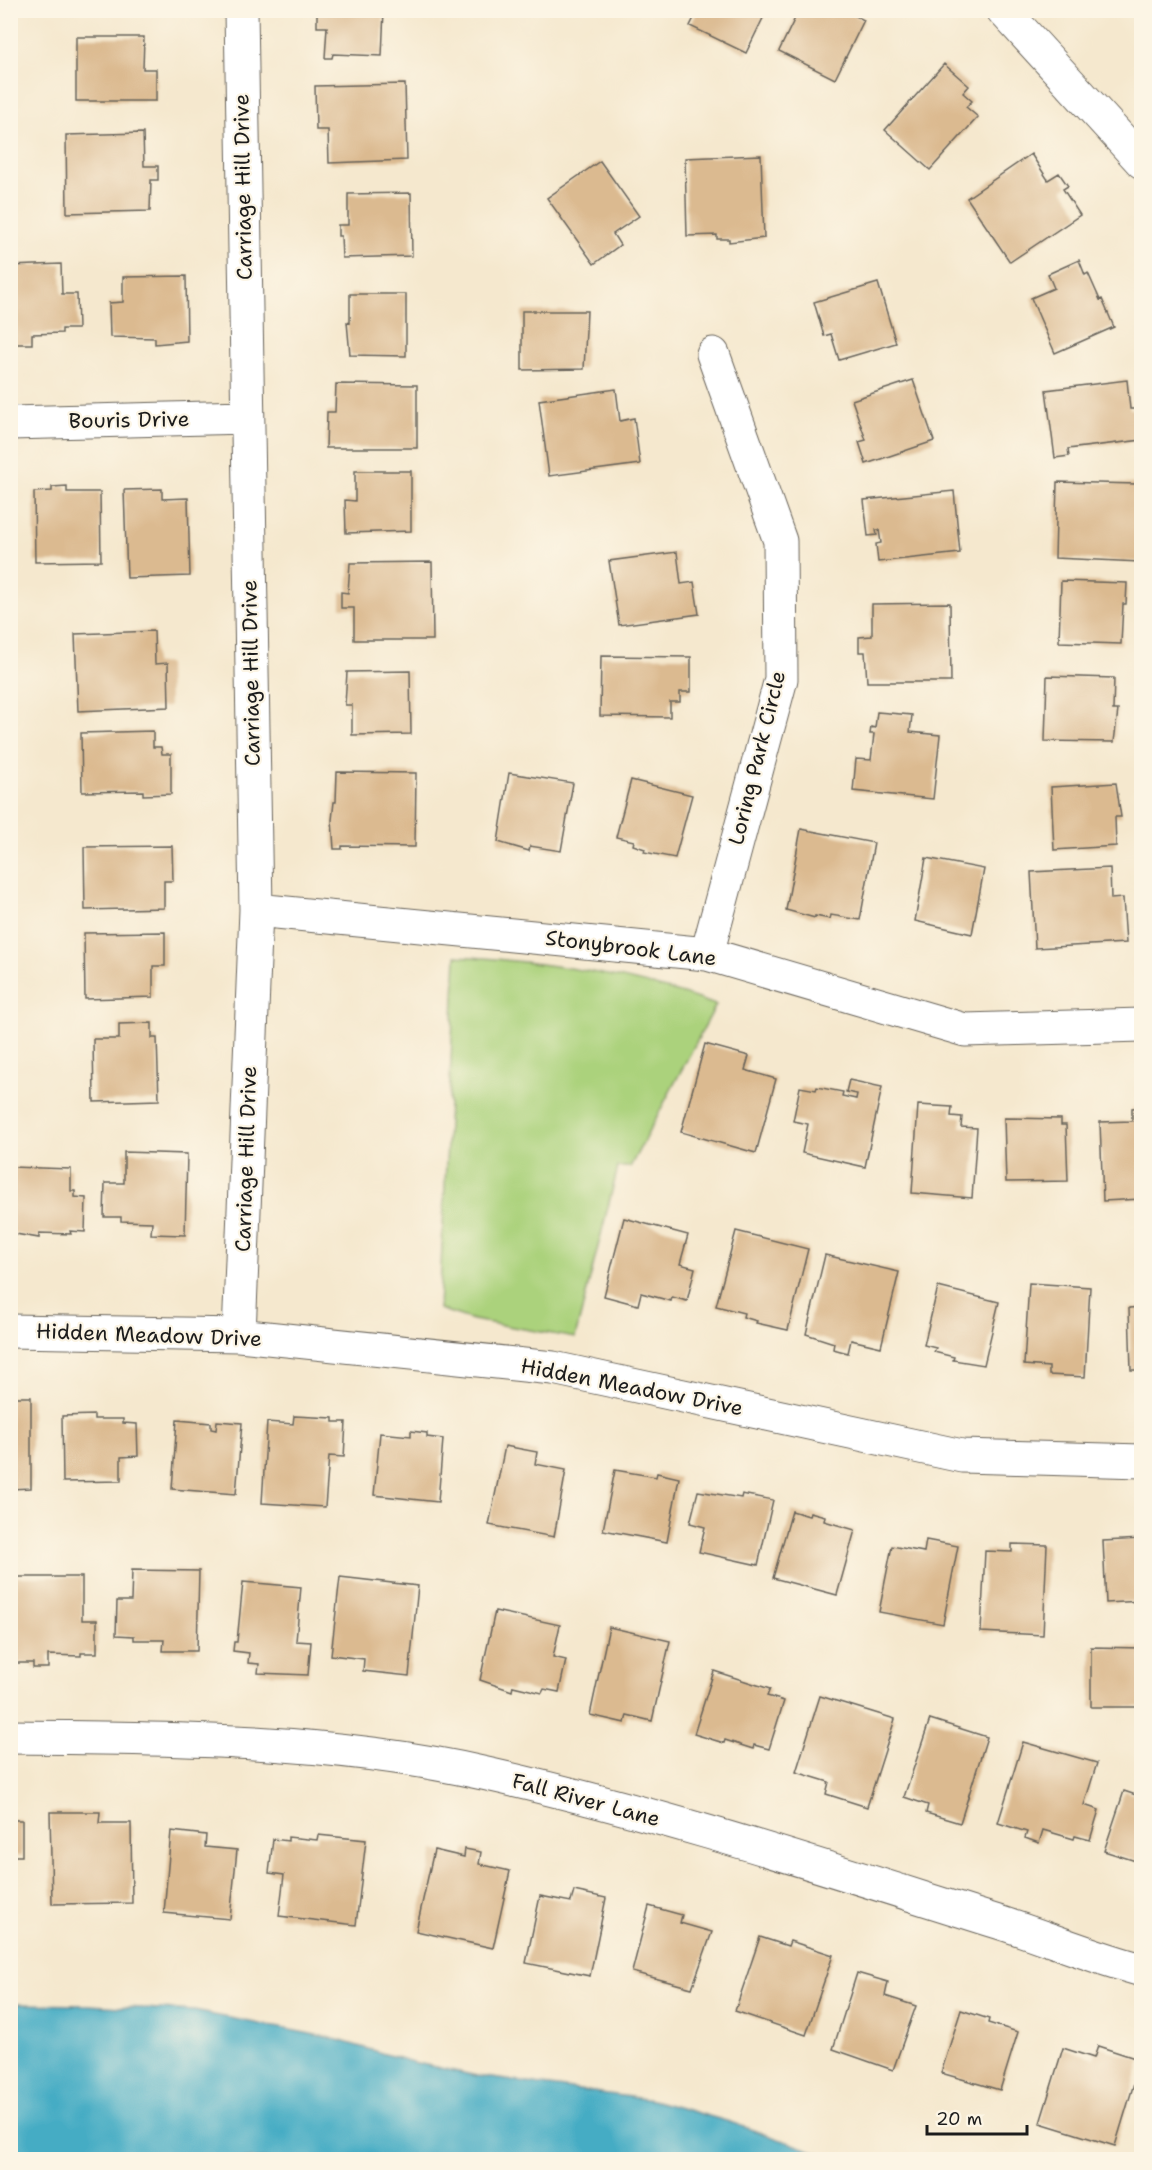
<svg xmlns="http://www.w3.org/2000/svg" width="1152" height="2170" font-family="'Shantell Sans',sans-serif">
  <style>
    .green { fill: #abd27c; stroke: #64774c; stroke-width: 1.5 }
    .water { fill: #45acc4; stroke: #306470; stroke-width: 1.5 }
    .building { fill: #dbba90 }
    .lines { fill: none; stroke-linecap: round; stroke-linejoin: round }
    .minor-casing { stroke: #68635a; stroke-width: 35 }
    .minor { stroke: #fff; stroke-width: 33 }
    .labels { text-anchor: middle; stroke-width: 4.5; stroke-linejoin: round; paint-order: stroke }
    .street-label { font-size: 21px; fill: #1c1c1c; stroke: #fcf5e5 }
  </style>
  <rect width="100%" height="100%" fill="#fcf5e5"/>
  <filter id="ink" filterUnits="userSpaceOnUse"><feTurbulence type="fractalNoise" baseFrequency=".0167" numOctaves="2"/><feDisplacementMap in="SourceGraphic" scale="12" xChannelSelector="R" yChannelSelector="G"/><feConvolveMatrix kernelMatrix="1 2 1 2 8 2 1 2 1" color-interpolation-filters="sRGB"/></filter>
  <filter id="wash" filterUnits="userSpaceOnUse"><feTurbulence type="fractalNoise" baseFrequency=".008" numOctaves="4" result="noise"/><feDisplacementMap in="SourceGraphic" scale="24" xChannelSelector="R" yChannelSelector="G"/><feGaussianBlur stdDeviation="1.35" result="paint"/><feColorMatrix in="noise" values="0 0 0 0 0 0 0 0 0 0 0 0 0 0 0 0 0 1.4 0 .05"/><feComposite in="paint" operator="in"/></filter>
  <g filter="url(#wash)">
    <rect width="100%" height="100%" fill="#f5e8ce"/>
    <path class="green" d="M456,956C546,962 631,974 716,1005L630,1167H618L575,1338L473,1320L439,1309Z"/>
    <path class="water" d="M11,2004L88,2005L194,2011L331,2038L412,2062L477,2076L652,2100L730,2122L836,2159H11Z"/>
    <g id="blocks">
      <path class="building" d="M317,10H384L382,56L333,54L332,58H325L327,27H317Z
        M698,10H767L746,53L690,26Z
        M799,10H836L843,14L844,10L864,20L835,79L779,51Z
        M76,37H144L143,69H156V101H76Z
        M944,64L969,86L963,93L972,101L966,107L978,117L930,170L885,130Z
        M405,84L407,160L329,163L328,130H316L315,86Z
        M143,133L144,166H158V180H151L150,211L67,213L66,135Z
        M1031,154L1048,180L1059,173L1068,186L1063,189L1080,215L1010,262L967,198Z
        M761,155L764,238L729,242V239H717V235L687,236L685,158Z
        M600,161L639,216L613,234L620,245L594,264L547,198Z
        M411,193L412,256L342,258L341,236H338V225H348V194Z
        M1079,260L1085,275L1088,273L1100,300L1102,299L1114,327L1055,353L1031,298L1054,288L1048,274Z
        M61,264L62,294H77L78,329H62V333L32,334V344H10V266Z
        M186,276L187,341L155,344V338L110,337L109,303L123,302V277Z
        M878,283L896,343L839,360L831,334L824,336L814,302Z
        M350,294H406V356L350,355L347,322L350,323Z
        M522,311H587L584,369L522,370Z
        M913,380L934,441L866,464L859,442L866,440L852,400Z
        M1127,380L1130,409H1138L1142,440L1068,449L1069,456L1055,458L1046,390Z
        M336,384L417,385V448H326L327,412H335Z
        M616,389L620,421L634,418L640,464L549,476L539,400Z
        M355,471H411V531L346,533L345,500L355,501Z
        M1057,482L1137,484L1136,517L1142,518L1140,562L1055,558Z
        M67,486V492H100L101,561L35,562L34,492L52,491V487Z
        M162,489V499L188,498L190,576L127,578L124,490Z
        M954,491L960,553L878,562L876,544L881,543L879,530H876L877,535L868,536L864,500Z
        M677,552L681,584L694,582L699,614L619,625L609,561Z
        M432,562L433,640H354V608H341V592L348,593L350,563Z
        M1061,581L1127,583L1126,604H1123L1121,644L1059,642Z
        M950,603L951,682H867L865,652H859V637L872,636V604Z
        M154,631L155,664L168,663L169,707L78,711L75,634Z
        M601,656L691,657V692H680V702H670V717L600,716Z
        M410,671L411,734L352,735V705H345L347,672Z
        M1047,676L1114,678L1113,710H1118L1114,742L1045,741Z
        M877,712L912,715L910,732L940,735L933,799L853,791L856,759L871,760L874,734H870L871,727L875,728Z
        M153,731V747H161L162,754H171V794L143,795V791L82,792L81,733Z
        M337,772L416,773L415,847L342,846V849H334L332,820L334,802H336Z
        M509,773L573,783L561,851L530,846L529,851L498,842Z
        M631,780L692,795L675,858L644,852L645,849L633,845L634,841L616,837Z
        M1116,783L1121,817H1115L1116,846L1054,850L1051,787Z
        M801,829L874,843L860,920L831,915L830,919L815,916V918L786,910Z
        M172,846L173,881H164V908L85,910L84,847Z
        M926,858L984,869L972,934L915,921Z
        M1110,868L1111,899L1123,898L1126,943L1035,948L1031,872Z
        M165,932V966H153V997L85,999L84,933Z
        M152,1023V1038H157L159,1100L94,1102L93,1039H119V1024Z
        M705,1044L749,1056L745,1070L776,1079L756,1153L681,1132Z
        M849,1080L882,1087L865,1167L802,1153L808,1124L793,1121L800,1087L816,1090L817,1087L843,1092L842,1096L856,1099L857,1094L846,1092Z
        M918,1105L952,1107L951,1116L962,1117L961,1127L977,1128L972,1198L912,1193Z
        M1142,1107V1199L1103,1201L1100,1122L1132,1121V1108Z
        M1004,1118L1061,1119V1125H1066L1068,1181L1006,1182Z
        M124,1152L187,1154L185,1235L151,1234L152,1222L121,1221V1217H104L105,1183H124Z
        M10,1167L71,1169V1191H75V1197L86,1198L85,1232L70,1231L71,1234L39,1233V1238L10,1233Z
        M624,1218L688,1235L680,1264L695,1268L687,1301L672,1297L671,1301L641,1293L638,1305L604,1296Z
        M736,1231L808,1249L788,1330L756,1323L757,1321L743,1317L744,1313L716,1306Z
        M825,1255L899,1272L881,1347L851,1340L848,1353L833,1349L834,1343L806,1334Z
        M1029,1283L1090,1287L1085,1377L1049,1375V1367L1024,1365Z
        M938,1287L999,1302L984,1365L953,1360L954,1357L934,1352L936,1348L924,1345Z
        M1142,1307V1370H1131L1129,1308Z
        M10,1397H31V1488L10,1489Z
        M94,1415V1419H123V1423L137,1424L138,1456L121,1457V1481L63,1482L62,1416Z
        M294,1416L333,1418V1422H346L344,1457L329,1456L325,1507L262,1503L267,1422L293,1424Z
        M177,1420L211,1423V1429L216,1430L217,1421L242,1423L236,1494L172,1489Z
        M411,1431L427,1433V1437L443,1439L438,1502L374,1495L380,1433L411,1436Z
        M505,1446L537,1452L535,1464L566,1470L554,1537L489,1525Z
        M615,1470L656,1477L657,1473L679,1478L667,1542L603,1530Z
        M698,1491L741,1498L742,1494L773,1500L758,1565L699,1552L705,1527L690,1523Z
        M792,1511L809,1516L810,1512L825,1516L824,1521L855,1530L837,1595L773,1578Z
        M1142,1539V1601L1106,1603L1103,1541Z
        M926,1540L958,1546L943,1624L879,1612L892,1546L924,1552Z
        M1012,1544L1047,1545L1043,1635L981,1632L985,1551L1012,1552Z
        M132,1570L199,1571L197,1651H163L164,1640H134V1636L116,1635L117,1601H131Z
        M10,1577H82V1620H97V1653H81V1656L48,1655V1668H33V1663H13L10,1660Z
        M340,1577L418,1586L409,1676L363,1671L364,1659L331,1655Z
        M243,1582L301,1587L296,1641L311,1642L308,1675L258,1673L259,1664L248,1663L249,1653L233,1651L234,1642H237Z
        M495,1611L560,1625L553,1657L566,1660L559,1692L544,1689L542,1693L513,1686L512,1691L480,1680Z
        M609,1627L670,1641L652,1721L627,1715L625,1723L590,1715Z
        M1091,1647L1142,1648V1707H1091Z
        M714,1671L770,1689L767,1696L784,1701L769,1749L754,1745L753,1749L725,1740L724,1743L694,1734Z
        M820,1696L895,1719L867,1807L826,1794L829,1782L796,1772Z
        M930,1719L987,1737L960,1823L926,1813L928,1805L904,1797Z
        M1023,1742L1097,1763L1084,1805L1099,1810L1090,1840L1075,1836L1074,1839L1043,1830L1039,1843L1025,1838L1027,1832L998,1823Z
        M1124,1791L1142,1797V1863L1104,1851Z
        M50,1812H100L99,1823H131L132,1903L52,1904Z
        M10,1820H22V1856H10Z
        M171,1831L206,1835L205,1847L237,1850L230,1919L164,1913Z
        M318,1835L366,1840L356,1925L279,1916L284,1875L269,1873L273,1839L288,1841V1837L317,1840Z
        M465,1849L481,1852L479,1864L510,1871L493,1948L416,1931L434,1850L464,1857Z
        M574,1891L606,1898L590,1976L526,1963L540,1896L571,1902Z
        M649,1906L682,1915L680,1923L712,1932L692,1988L632,1972Z
        M760,1937L788,1946L790,1941L833,1955L806,2035L735,2011Z
        M857,1973L888,1982L885,1996L916,2006L893,2070L833,2049Z
        M961,2010L989,2019L988,2023L1018,2032L1000,2090L941,2073Z
        M1098,2046L1141,2060L1115,2146L1040,2123L1063,2048L1094,2058Z"/>
    </g>
  </g>
  <g filter="url(#ink)">
    <use href="#blocks" fill-opacity="0" stroke="#68635a" stroke-width="1.5"/>
    <g class="lines">
      <g class="minor-casing">
        <path id="minor" d="M1003,10L1142,162
          M10,423L247,417
          M256,910L707,954L965,1030L1142,1025
          M707,954L781,679L780,541L713,354
          M10,1331L239,1335L553,1368L962,1456L1142,1461
          M239,1335L256,910L241,10
          M10,1737C167,1738 334,1739 487,1774C660,1813 829,1869 998,1922C1046,1937 1092,1957 1142,1970"/>
      </g>
      <use href="#minor" class="minor"/>
    </g>
  </g>
  <g class="labels">
    <g class="street-label">
      <text transform="translate(243 187) rotate(-91)" y="7">Carriage Hill Drive</text>
      <text transform="translate(129 420) rotate(-1)" y="7">Bouris Drive</text>
      <text transform="translate(251 673) rotate(-91)" y="7">Carriage Hill Drive</text>
      <text transform="translate(757 758) rotate(-76)" y="7">Loring Park Circle</text>
      <text transform="translate(631 948) rotate(7)" y="7">Stonybrook Lane</text>
      <text transform="translate(246 1159) rotate(-88)" y="7">Carriage Hill Drive</text>
      <text transform="translate(149 1335) rotate(2)" y="7">Hidden Meadow Drive</text>
      <text transform="translate(632 1387) rotate(11)" y="7">Hidden Meadow Drive</text>
      <text transform="translate(586 1800) rotate(15)" y="7">Fall River Lane</text>
    </g>
  </g>
  <rect width="1152" height="2170" fill="none" stroke="#fcf5e5" stroke-width="36"/>
  <path d="M927 2125v9h100v-9" fill="none" stroke="#1c1c1c" stroke-width="3"/>
  <text x="936" y="2125" font-size="18" fill="#1c1c1c" stroke="#fcf5e5" stroke-width="4.5" paint-order="stroke">20 m</text>
</svg>
